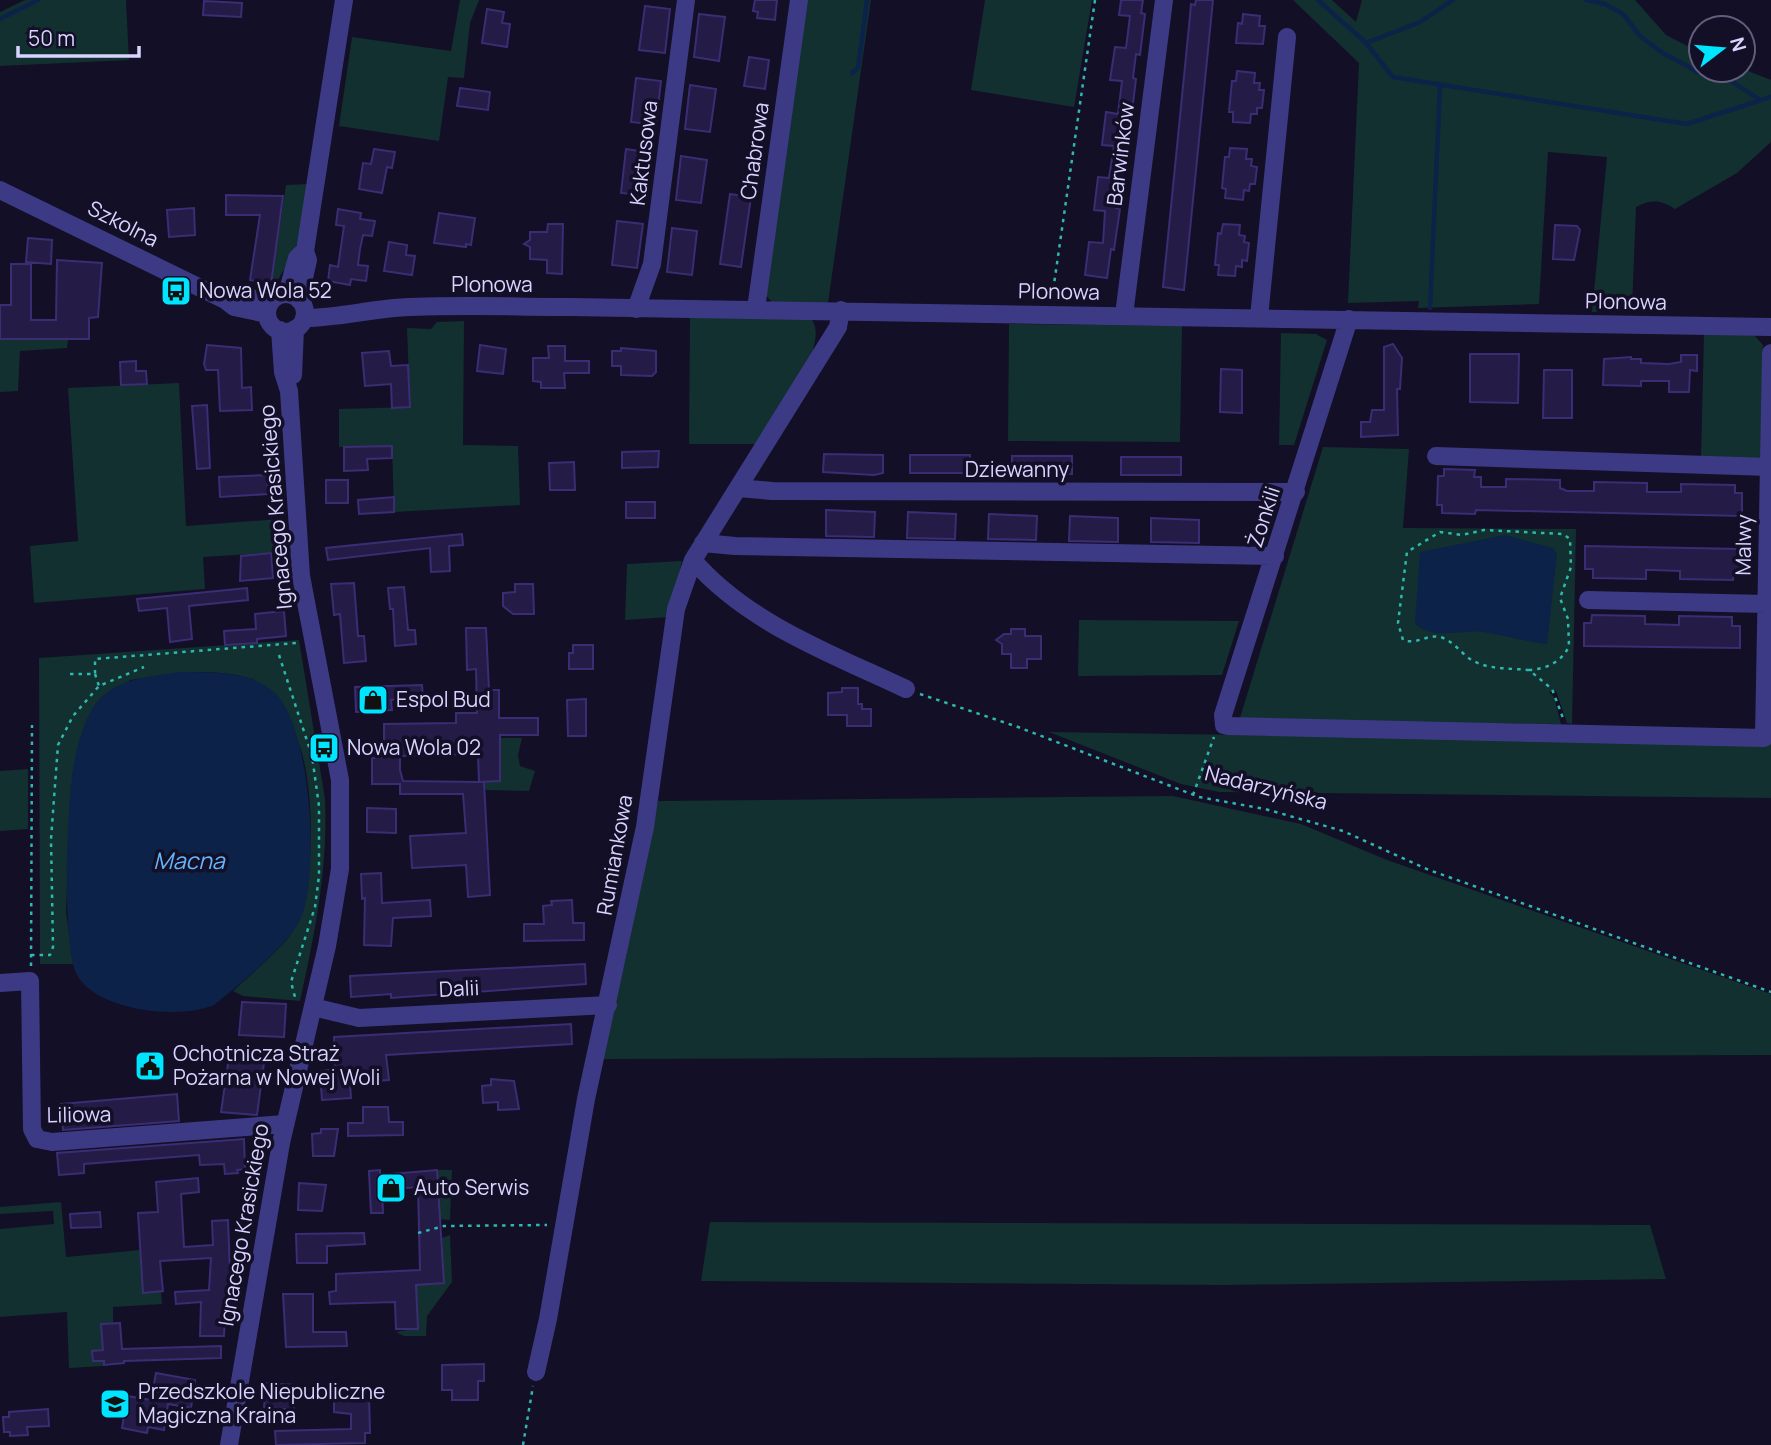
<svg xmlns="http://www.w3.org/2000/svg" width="1771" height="1445" font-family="Manrope,sans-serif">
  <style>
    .green { fill: #12302f }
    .water { fill: #0c2248 }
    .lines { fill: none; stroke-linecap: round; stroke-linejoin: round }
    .stream { stroke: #0c2248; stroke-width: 4.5 }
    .building { fill: #241b47; stroke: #3b2d73; stroke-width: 2; fill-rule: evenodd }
    .path { stroke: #2fb8b0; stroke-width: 2.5; stroke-dasharray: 3.5 5; stroke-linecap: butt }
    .minor { stroke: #3d3a85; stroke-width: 18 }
    .labels { text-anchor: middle; stroke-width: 7; stroke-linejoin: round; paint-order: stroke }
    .street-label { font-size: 21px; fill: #d9d4ff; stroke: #130f26 }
    .poi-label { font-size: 21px; fill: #d9d4ff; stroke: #130f26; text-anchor: start }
    .water-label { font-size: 23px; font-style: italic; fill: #62b6ff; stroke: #130f26 }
  </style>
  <rect width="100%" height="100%" fill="#130f26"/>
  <path class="green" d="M25,0H126L129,60L0,66V12Z
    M460,0H479L470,23L464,78L448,77L439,141L339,126L352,37L451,51Z
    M805,0H871L828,303L772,302L763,292Z
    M985,0H1092L1074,107L971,90Z
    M1293,0H1332L1356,22L1362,0H1635L1666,35L1701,53V70L1743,69L1771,80V142L1737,173L1675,209C1661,200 1652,199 1636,207L1632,309L1592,312L1607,157L1548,152L1539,304L1418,308L1419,301L1348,303L1359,63Z
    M310,184L306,212L289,272L283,271L276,283L271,284L286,185Z
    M690,317L811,318C818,329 816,337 813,350L761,444H689Z
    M464,321L463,445L518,446L520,505L394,512L392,447H339V409L410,407L407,328L431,329L437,322Z
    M1009,324L1182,326L1180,442L1008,441Z
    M1281,333L1316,334L1327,340L1294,445H1279Z
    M1704,334L1754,335L1763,345L1761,459H1701Z
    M0,339H68L67,348L20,351L18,391L0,392Z
    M179,383L186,526L281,519L284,552L203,557L205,589L34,603L30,546L78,541L68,388Z
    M1323,447L1409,449L1403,528L1576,529L1572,724L1567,723L1556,691L1549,692L1554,697L1561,724L1239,721Z
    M682,561L670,617L625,620L627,564Z
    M1079,620L1239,621L1222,675L1078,676Z
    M299,640L325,799C328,869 315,933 300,1001L243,996L233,991C246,979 282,948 290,935C317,897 315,790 300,747C292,724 269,700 255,680C215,666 171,674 130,680L71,787L66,912L73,964H40L39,658Z
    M1049,732L1771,743V798L1219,792L1181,784Z
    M500,738H522L518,755L520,766L535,771L529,791L487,790L478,784L479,782L500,781Z
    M28,769V829L0,831V771Z
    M1173,796L1301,824L1387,860L1771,994V1055L601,1059L626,957L658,801Z
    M437,1170H452L450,1220L438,1219Z
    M61,1202L66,1257L140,1250L143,1293L161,1291L162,1304L113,1307V1323L101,1324L104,1366L69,1368L67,1312L0,1317V1229L54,1224L53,1211L0,1214V1207Z
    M710,1222L1650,1225L1666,1279L1224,1285L701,1281Z
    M450,1235L452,1282L427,1316L426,1336H404L396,1332L418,1328L416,1285L443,1282L442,1238Z"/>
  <path class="water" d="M1505,535L1553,548L1557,555L1547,644C1525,642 1505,635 1483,632C1459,629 1436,641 1415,624L1420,552Z
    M179,672C212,673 248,669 275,693C311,725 322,884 298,924C283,949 237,987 214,1005C179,1020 97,1011 77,975C61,946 67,798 74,763C78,743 84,720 96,703C116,678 150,677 179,672Z"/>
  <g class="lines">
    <path class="stream" d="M1318,0L1366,43L1393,77L1687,124L1771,97
      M1586,0L1605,4L1623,14L1641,37L1663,53L1711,79L1730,80L1760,100
      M0,19L38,0
      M1366,43L1420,22L1453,0
      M852,73L858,68L867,0
      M1430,308L1440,86"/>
  </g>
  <path class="building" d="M755,0H777L775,20L757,18L758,12L753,11Z
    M1121,0H1143L1141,13L1145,14L1140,55L1136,54L1133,78L1136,79L1131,120L1127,119L1124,143L1128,144L1116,208L1120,209L1114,250L1111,249L1107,278L1085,275L1089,242L1103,243L1105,211L1094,210L1098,177L1109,178L1114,146L1102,145L1106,112L1118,114L1122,81L1110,80L1115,47L1126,48L1130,16L1119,15Z
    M1196,0H1213L1184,290L1163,287L1190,16L1191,4L1195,5Z
    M204,1L242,3L241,17L203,15Z
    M645,6L670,9L665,53L639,50Z
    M487,9L504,12L502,23L510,24L507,47L482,43Z
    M699,14L725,17L719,61L694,57Z
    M1243,14L1260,16L1259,26H1265L1263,44L1236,43L1238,23L1242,24Z
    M749,57L769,60L765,89L744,86Z
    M1237,71L1255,73L1254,83H1260L1259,90H1264L1262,108H1257V114H1251L1250,123L1233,122V112H1229L1232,81H1236Z
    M636,78L661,81L656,125L631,122Z
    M690,85L716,89L710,132L685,129Z
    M460,88L490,92L488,110L457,106Z
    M1230,148L1247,149L1246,159H1252L1251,166L1257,167L1255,184H1250L1249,191L1244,190L1243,200L1225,198L1226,189L1222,188L1225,157H1229Z
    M374,149L395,152L392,168L387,167L382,193L359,189L363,163L371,164Z
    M626,149L652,153L646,196L621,193Z
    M681,156L707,160L701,203L676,200Z
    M730,194L751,197L741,267L720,264Z
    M226,195L283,196L271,284L250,280L260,215H226Z
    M194,208L195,235L169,237L167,210Z
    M338,209L361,213L360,219L375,221L372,236L363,235L360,249L358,265L368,266L366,281L351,279L350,285L328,281L330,265L338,267L344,226L336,225Z
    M439,213L475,218L471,245L466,244V247L434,243Z
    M617,221L643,224L637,268L612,265Z
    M548,224H563L562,274L547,273V260L530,259V247L524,244L530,240V232H547Z
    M1223,224L1240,225L1239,235L1245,236L1244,242L1249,243L1247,261L1242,260V267L1236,266L1235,276L1218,275L1219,265H1215L1218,233L1221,234Z
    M1555,225L1577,226L1580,230L1574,260L1553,259Z
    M672,228L697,231L692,275L667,272Z
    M28,238L52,240L51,264L26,262Z
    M389,242L407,245L406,255L415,256L412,275L384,271Z
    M57,260L102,263L98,317L89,318V339H0V305H11V264H31V320H56Z
    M1393,344L1402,358L1400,389H1397L1398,435L1361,437V422H1370L1372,410H1384V347Z
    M207,345L241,348L242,388L251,387L252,410L220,411L218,370H206L204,364Z
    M480,345L506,349L503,374L477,371Z
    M548,346H565V361H589V373H564L565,388H541V382L533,381V358H549Z
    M621,348L656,351V372L652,376L621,375V366H612V351H621Z
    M389,351L391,366L408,365L410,407L392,408L391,384L365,386L362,353Z
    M1470,354H1519L1518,403L1470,402Z
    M1681,355H1697V371L1690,370L1689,392H1669V381H1641V386L1603,385L1604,359L1631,357V359H1641V363L1669,364L1681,362Z
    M136,361V371H146L147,384L121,385L120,362Z
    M1221,369L1242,370V413L1220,412Z
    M1544,370H1572V418H1543Z
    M207,405L210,468L197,469L192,406Z
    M392,446V458L367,459L368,470L344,471V447Z
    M659,451L658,467L622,468V452Z
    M824,454L883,455V473L874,475L823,472Z
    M910,455H970V473H910Z
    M1012,456H1072V474H1063V477L1012,474Z
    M1121,457H1181V475H1121Z
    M574,462L575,490H550L549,463Z
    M1444,469L1475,470L1474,477H1481V487H1506V479L1560,480V488L1567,491H1594V482L1647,483V492H1681V484L1735,485V493H1742V516L1476,510L1475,514L1442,513V505H1437L1438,476H1444Z
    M267,475L268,494L220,497L219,477Z
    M326,480H348V503H326Z
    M394,497V512L359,514L358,500Z
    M626,502H655V518H626Z
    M826,510L875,512L874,537L826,536Z
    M908,512L956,514L955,539L907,538Z
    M989,514L1037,516L1036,540L988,539Z
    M1070,516L1118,518V542L1069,541Z
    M1151,518L1199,520V543L1151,542Z
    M462,534L463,545L449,546L450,571L431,572L430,548L328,560L326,548Z
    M1585,546L1741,549V571H1734L1733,580L1680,579V571L1653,570H1646V579L1593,578V569H1585Z
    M271,553L273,578L240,581L241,556Z
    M354,583L358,636H364L366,661L344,663L340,614L334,615L331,584Z
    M515,584H533L534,614H513L503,606V593L515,592Z
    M404,587L408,630H415L416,644L395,646L393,609H390L388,588Z
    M247,588L248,600L189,606L192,639L170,642L167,608L139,611L137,599Z
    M284,611L286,636L257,639V643L225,645L224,631L256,629L255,614Z
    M1592,615L1645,616V624L1679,625V616L1732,617V626H1740V648L1584,646V623H1591Z
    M466,628H486L489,690H499V718H538V735H500V781L479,782H484L490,895L468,897L466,865L412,868L410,836L466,833L463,794H400V784H372V758L384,757V724L456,723V713H477L476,669L467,670ZM478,754L479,782L403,781L400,770V756Z
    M1011,629H1025V636H1041V659H1027V668H1011V654H1002V644L996,640L1004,634H1011Z
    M573,645H593V669H569V653H573Z
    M422,685L423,697L391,700L392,710L356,712L355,687Z
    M842,688H858V704H862V709H871V726H847V715H828V693L842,692Z
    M586,699V736H568L567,700Z
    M367,808L396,809V833L367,832Z
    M381,873L382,903L430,900L431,916L393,918L391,946L364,945L365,898L362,899L361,874Z
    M572,900L573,923H584V940L524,941V924H544L543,906L552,905L551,901Z
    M585,964L586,984L391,998V994L351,997L350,976Z
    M242,1002L286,1004L284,1037L239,1035Z
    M571,1024L572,1044L386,1055L389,1080L350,1083L351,1098L322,1100L320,1071L335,1069L334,1037Z
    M229,1057L264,1063L257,1115L221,1112Z
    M491,1079L514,1081L519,1109L498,1110V1102L483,1103L482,1086L491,1085Z
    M177,1094L179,1121L63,1130L61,1104Z
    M363,1107H388L389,1122H403V1135L348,1136V1123H363Z
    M321,1129H338L334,1156H313L312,1134L321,1133Z
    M244,1139L245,1169L237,1170L238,1173L225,1174L224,1164L200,1165L199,1155L84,1164V1173L59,1175L57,1153Z
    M380,1170V1175L437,1170L444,1283L416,1285L418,1329H396L395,1302L330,1304L329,1292L336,1291V1274L420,1270L418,1187L382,1190L383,1213H371L369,1171Z
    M198,1178L199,1192L181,1194L184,1247L213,1245L212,1221L228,1220L230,1271H235L233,1298H226L224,1336H200L201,1302L176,1304L175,1292L209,1290L211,1258L160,1261L163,1291L143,1293L138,1213L158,1212L156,1182Z
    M299,1183L326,1185L322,1211L298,1210Z
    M100,1212L101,1227L71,1228L70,1214Z
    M364,1233L365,1244L327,1246V1263H297L296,1234Z
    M283,1294H313V1332H346L347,1346L286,1347Z
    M120,1323L122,1349L221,1346V1358L124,1361V1363L104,1365V1361H93L92,1351L103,1350L101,1324Z
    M484,1364V1381H478V1400H452V1390H442V1365Z
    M156,1373L195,1380L191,1408L168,1404L164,1430L148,1427L147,1433L122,1428L127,1396L151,1400Z
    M266,1383L296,1385L294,1410L264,1407Z
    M369,1393L370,1433H365V1443L276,1445L275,1431L351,1429V1414L334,1412V1397Z
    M48,1409L49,1426L27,1427L28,1435L10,1436V1432H4L3,1417H9V1412Z"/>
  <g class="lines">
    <path class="path" d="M1052,298L1095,0
      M279,655L312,756L319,806V876L315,907L291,982L296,1001
      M1529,670C1510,668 1487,670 1470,659C1460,652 1452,640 1440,637C1427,634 1417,645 1403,640L1398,623L1407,552L1440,532L1462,535L1484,530L1563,534L1570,539L1571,567L1560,598L1568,619L1569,646C1562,662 1546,669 1529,670L1552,689L1563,718
      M70,674H95V659L296,643
      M95,674L99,686
      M920,694L1018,727L1199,797L1265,809L1343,831L1429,870L1771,992
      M1193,795L1214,737
      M31,955H50L53,947L51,839L58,745L73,716L99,686L144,667
      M31,966L32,725
      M418,1233L444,1226L547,1225
      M523,1445L533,1386"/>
    <path class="minor" d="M0,190L225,300L234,307L267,314
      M287,294L297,258L302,253
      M267 313a19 19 0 1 1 38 0a19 19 0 1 1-38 0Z
      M225,300L234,295L271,301
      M299,300L308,260L305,251L344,0
      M636,309L652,264L686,0
      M756,309L799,0
      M1124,315L1164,0
      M1259,317L1287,37
      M304,318C335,318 362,311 394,308C452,304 513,307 572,307L1771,327
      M1349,319L1223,715L1224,725L1228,726L1764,738L1771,353
      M293,375L295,329
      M1436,456L1769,467
      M738,488L772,491L1296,492
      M703,543L735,546L1275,556
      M693,560C747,623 832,654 906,689
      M1588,600L1766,604
      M0,983L30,981L32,1129L37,1139L52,1142L285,1124
      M313,1007L359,1018L608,1005
      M536,1372L548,1319L586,1099L645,827L676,609L693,560L838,327L841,310
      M229,1445L281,1143L327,946L340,869V780L301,576L289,391L283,372L280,330"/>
  </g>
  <defs>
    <g id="bus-square" transform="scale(1.575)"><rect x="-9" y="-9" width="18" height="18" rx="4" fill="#00e5ff" stroke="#130f26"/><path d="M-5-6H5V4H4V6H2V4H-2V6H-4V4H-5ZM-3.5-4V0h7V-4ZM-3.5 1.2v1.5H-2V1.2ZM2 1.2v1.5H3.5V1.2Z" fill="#111"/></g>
    <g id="shop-square" transform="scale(1.575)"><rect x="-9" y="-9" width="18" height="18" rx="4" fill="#00e5ff" stroke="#130f26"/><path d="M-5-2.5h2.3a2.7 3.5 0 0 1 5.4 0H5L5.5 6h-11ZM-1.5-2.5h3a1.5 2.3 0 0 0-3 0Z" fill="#111"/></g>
    <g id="civic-square" transform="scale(1.575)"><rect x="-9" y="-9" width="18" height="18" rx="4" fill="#00e5ff" stroke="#130f26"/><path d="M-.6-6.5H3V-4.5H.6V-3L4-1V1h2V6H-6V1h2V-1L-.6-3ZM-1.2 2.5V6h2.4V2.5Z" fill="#111"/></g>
    <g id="school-square" transform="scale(1.575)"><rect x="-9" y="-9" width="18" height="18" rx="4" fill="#00e5ff" stroke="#130f26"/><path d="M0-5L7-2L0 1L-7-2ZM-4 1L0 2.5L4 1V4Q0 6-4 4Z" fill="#111"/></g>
  </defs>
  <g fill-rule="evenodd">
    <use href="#bus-square" x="176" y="291"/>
    <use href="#shop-square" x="373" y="700"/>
    <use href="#bus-square" x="324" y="748"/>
    <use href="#civic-square" x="150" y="1066"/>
    <use href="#shop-square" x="391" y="1188"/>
    <use href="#school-square" x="115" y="1404"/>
  </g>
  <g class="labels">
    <g class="street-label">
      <text transform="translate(755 151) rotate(-82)" y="7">Chabrowa</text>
      <text transform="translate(644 153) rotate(-83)" y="7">Kaktusowa</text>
      <text transform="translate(1121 154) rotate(-83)" y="7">Barwinków</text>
      <text transform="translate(123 224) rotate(27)" y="7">Szkolna</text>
      <text x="492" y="292">Plonowa</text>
      <text transform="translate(1059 292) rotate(1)" y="7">Plonowa</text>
      <text transform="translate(1626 302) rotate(1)" y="7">Plonowa</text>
      <text x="1017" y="477">Dziewanny</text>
      <text transform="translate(276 507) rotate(-95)" y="7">Ignacego Krasickiego</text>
      <text transform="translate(1264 517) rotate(-72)" y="7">Żonkili</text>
      <text transform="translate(1744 545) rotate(-89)" y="7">Malwy</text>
      <text transform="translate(1266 788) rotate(14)" y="7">Nadarzyńska</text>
      <text transform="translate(615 855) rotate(-80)" y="7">Rumiankowa</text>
      <text transform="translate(459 989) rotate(-3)" y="7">Dalii</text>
      <text transform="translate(79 1115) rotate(-1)" y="7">Liliowa</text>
      <text transform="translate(244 1225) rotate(-80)" y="7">Ignacego Krasickiego</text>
    </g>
    <g class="poi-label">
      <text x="199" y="298">Nowa Wola 52</text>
      <text x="396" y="707">Espol Bud</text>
      <text x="347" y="755">Nowa Wola 02</text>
      <text x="173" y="1061">Ochotnicza Straż<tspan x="173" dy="24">Pożarna w Nowej Woli</tspan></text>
      <text x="414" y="1195">Auto Serwis</text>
      <text x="138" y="1399">Przedszkole Niepubliczne<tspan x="138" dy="24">Magiczna Kraina</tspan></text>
    </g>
    <g class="water-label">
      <text x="189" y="869">Macna</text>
    </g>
  </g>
  <g transform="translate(1722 49) rotate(74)"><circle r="33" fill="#130f26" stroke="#625e7d" stroke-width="2"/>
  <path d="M0-5L12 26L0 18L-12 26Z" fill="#00e5ff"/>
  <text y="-10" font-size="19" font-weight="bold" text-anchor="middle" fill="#d9d4ff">N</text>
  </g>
  <path d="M18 46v10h121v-10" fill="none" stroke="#d9d4ff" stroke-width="3.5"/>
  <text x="28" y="46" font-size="21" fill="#d9d4ff" stroke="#130f26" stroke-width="5" paint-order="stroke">50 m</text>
</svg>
